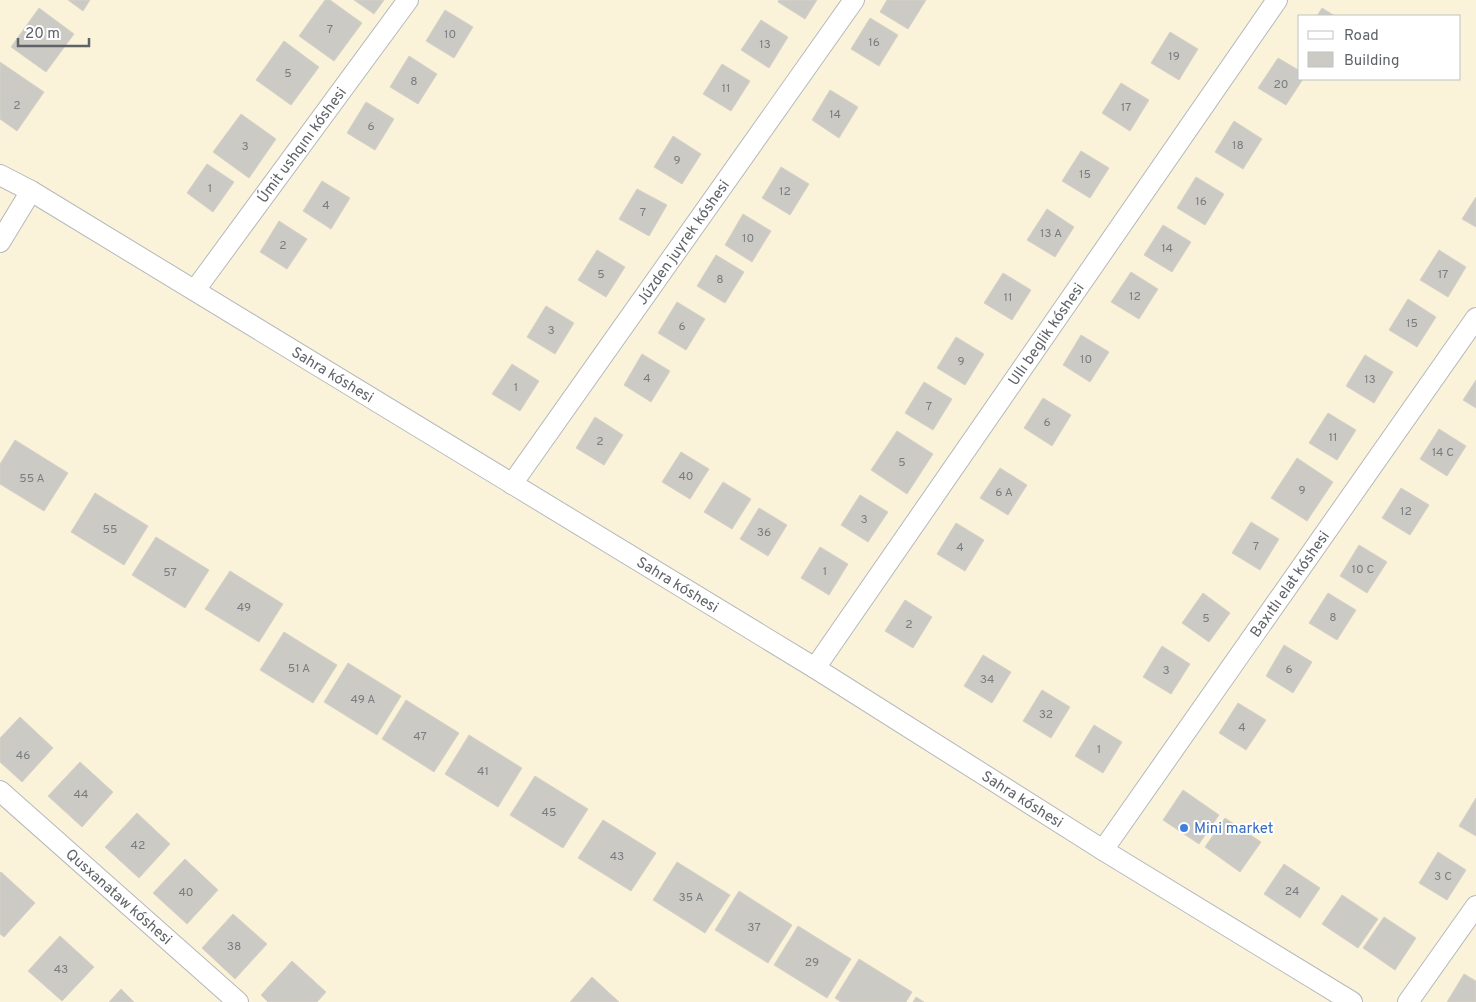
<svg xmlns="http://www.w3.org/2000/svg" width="1476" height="1002" font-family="Overpass,sans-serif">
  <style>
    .sand { fill: #fbf3d9; fill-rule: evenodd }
    .building { fill: #cccac5; stroke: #d6d1c6 }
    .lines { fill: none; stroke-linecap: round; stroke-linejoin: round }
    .minor-casing { stroke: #b5b8bc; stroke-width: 22 }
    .minor { stroke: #fff; stroke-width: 20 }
    .shop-dot { fill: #3f7fe0; stroke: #fff; stroke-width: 2 }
    .labels { text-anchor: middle; stroke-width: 4; stroke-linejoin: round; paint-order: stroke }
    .number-label { font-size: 12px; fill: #7a7d7f }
    .street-label { font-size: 15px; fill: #5f6368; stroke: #fff }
    .shop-label { font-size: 15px; fill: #366cbe; stroke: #fff; text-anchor: start }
  </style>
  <rect width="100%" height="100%" fill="#f1efe8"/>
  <path class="sand" d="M0,0H1476V1002H0ZM1300,16H1460V79H1300Z"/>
  <path class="building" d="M68,0H90L83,11Z
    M325,0H330L362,23L334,61L299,36Z
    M354,0H384L374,14Z
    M779,0H817L805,19L778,2Z
    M887,0H926L908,29L880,12Z
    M39,8L74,34L46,72L11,47Z
    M1322,8L1335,16H1317Z
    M445,10L473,27L454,58L426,41Z
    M870,18L898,35L879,66L851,49Z
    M761,20L788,37L769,68L741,50Z
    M1170,32L1198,49L1179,80L1151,63Z
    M284,41L319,67L291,105L256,80Z
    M409,56L437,74L418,104L390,87Z
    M1278,58L1300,71V79H1303L1286,105L1258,88Z
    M0,62L44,92L17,131L0,119Z
    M722,64L750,81L731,111L703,94Z
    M1121,83L1149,100L1130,131L1102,113Z
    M830,90L858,107L839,138L812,120Z
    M366,102L394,119L375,150L347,133Z
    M241,114L276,139L249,178L213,152Z
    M1234,121L1262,139L1243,169L1215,152Z
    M673,136L701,154L682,184L654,167Z
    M1081,151L1109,168L1090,198L1062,181Z
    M207,164L234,182L213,212L187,193Z
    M781,167L809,184L790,215L762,198Z
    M1196,177L1224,194L1205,225L1177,208Z
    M322,181L350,198L331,229L303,211Z
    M637,189L667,205L649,236L619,219Z
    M1476,197V227L1462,219Z
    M1047,209L1074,227L1055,257L1027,240Z
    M743,214L771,231L752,262L725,245Z
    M279,221L307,239L287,269L260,252Z
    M1163,225L1191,242L1172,272L1144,255Z
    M597,250L625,267L606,297L578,280Z
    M1439,250L1466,267L1448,297L1420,280Z
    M716,255L744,272L725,303L697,286Z
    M1131,272L1158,289L1139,319L1111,302Z
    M1003,273L1031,290L1012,320L984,303Z
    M1408,299L1436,317L1417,347L1389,330Z
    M677,302L705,319L686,350L658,333Z
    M546,306L574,323L555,354L527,337Z
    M1081,335L1109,352L1090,382L1063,365Z
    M956,337L984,354L965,385L937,368Z
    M642,354L670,371L651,402L624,385Z
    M1365,355L1393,372L1374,403L1346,386Z
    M512,364L539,381L520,411L492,394Z
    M1476,380V408L1463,400Z
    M924,382L952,399L933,430L905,413Z
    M1043,398L1071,415L1052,446L1024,428Z
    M1328,413L1356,430L1337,460L1309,443Z
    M595,417L623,435L604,465L576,448Z
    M1439,429L1466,446L1447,476L1420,459Z
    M897,431L933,454L907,494L871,470Z
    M15,440L68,473L44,511L0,484V464Z
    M681,452L709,469L690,499L662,482Z
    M1297,458L1333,482L1307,521L1271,498Z
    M1000,468L1027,485L1008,515L980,498Z
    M723,482L751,499L732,529L704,512Z
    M1401,488L1429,505L1410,535L1382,518Z
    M95,493L148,526L124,565L71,532Z
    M860,495L888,512L868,542L841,525Z
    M759,508L787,525L768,556L740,539Z
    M1251,522L1279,539L1260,570L1232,553Z
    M956,523L984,540L965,571L937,554Z
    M156,537L209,570L185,608L132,575Z
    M1359,545L1387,562L1367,593L1340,576Z
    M820,547L848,564L829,595L801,578Z
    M230,571L283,604L259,642L205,609Z
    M1203,593L1230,613L1209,642L1182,623Z
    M1328,593L1356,610L1337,640L1309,623Z
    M905,600L932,617L913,648L885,631Z
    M284,632L337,665L313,703L260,670Z
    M1284,645L1312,662L1293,693L1266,676Z
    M1162,646L1190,664L1171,694L1143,677Z
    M983,655L1011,672L992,703L964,686Z
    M348,663L401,696L377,735L324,702Z
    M1042,690L1070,707L1051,738L1023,721Z
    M406,700L459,733L434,772L382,739Z
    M1238,703L1266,720L1246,750L1219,733Z
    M20,717L53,748L22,782L0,762V738Z
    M1094,725L1122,742L1103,773L1075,756Z
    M469,735L522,768L498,807L445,774Z
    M80,762L113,792L82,827L48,796Z
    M535,776L588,809L563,848L510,815Z
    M1183,790L1219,815L1199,844L1163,820Z
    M1476,798V836L1459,826Z
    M137,813L170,844L139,878L105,847Z
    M1225,818L1261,842L1240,872L1205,847Z
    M603,820L656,853L631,891L578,858Z
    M1438,852L1466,870L1447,900L1419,883Z
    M185,859L218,890L187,924L153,893Z
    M677,862L730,895L705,933L653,900Z
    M1284,864L1320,888L1300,918L1264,894Z
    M1,872L35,903L4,937L0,934V873Z
    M739,891L792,925L768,963L715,930Z
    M1342,895L1378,919L1358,948L1322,924Z
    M233,914L267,944L235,979L202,948Z
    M1384,917L1416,938L1395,970L1363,948Z
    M798,926L851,959L827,998L774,965Z
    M60,936L94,967L62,1001L28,971Z
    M859,959L912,992L906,1002H841L835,998Z
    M292,961L326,992L317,1002H268L261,995Z
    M1464,974L1476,981V1002H1447Z
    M592,977L619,1002H570Z
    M121,989L134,1002H109Z
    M916,997L924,1002H913Z"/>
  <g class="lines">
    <g class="minor-casing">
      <g id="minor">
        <path id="s1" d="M0,175L31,191L815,668L1103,850L1352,1002"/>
        <path d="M0,242L31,191"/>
        <path id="s2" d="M195,290L408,0"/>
        <path id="s3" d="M512,484L854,0"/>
        <path id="s4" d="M815,668L1277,0"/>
        <path id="s5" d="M0,791L238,1002"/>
        <path id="s6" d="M1103,850L1476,318"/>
        <path d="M1408,1002L1476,906"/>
      </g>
    </g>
    <use href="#minor" class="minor"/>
  </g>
  <circle class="shop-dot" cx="1184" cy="828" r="5"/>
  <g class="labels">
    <g class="number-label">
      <text x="330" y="33">7</text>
      <text x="450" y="38">10</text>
      <text x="874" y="46">16</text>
      <text x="765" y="48">13</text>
      <text x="1174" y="60">19</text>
      <text x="288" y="77">5</text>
      <text x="414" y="85">8</text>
      <text x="1281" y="88">20</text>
      <text x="726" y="92">11</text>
      <text x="17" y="109">2</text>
      <text x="1126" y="111">17</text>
      <text x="835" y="118">14</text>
      <text x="371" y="130">6</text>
      <text x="1238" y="149">18</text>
      <text x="245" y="150">3</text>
      <text x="677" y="164">9</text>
      <text x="1085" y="178">15</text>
      <text x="210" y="192">1</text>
      <text x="785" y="195">12</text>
      <text x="1201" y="205">16</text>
      <text x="326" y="209">4</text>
      <text x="643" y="216">7</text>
      <text x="1051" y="237">13 А</text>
      <text x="748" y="242">10</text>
      <text x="283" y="249">2</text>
      <text x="1167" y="252">14</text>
      <text x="601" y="278">5</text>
      <text x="1443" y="278">17</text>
      <text x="720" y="283">8</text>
      <text x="1135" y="300">12</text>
      <text x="1008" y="301">11</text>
      <text x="1412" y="327">15</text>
      <text x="682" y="330">6</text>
      <text x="551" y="334">3</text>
      <text x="1086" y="363">10</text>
      <text x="961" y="365">9</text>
      <text x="647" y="382">4</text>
      <text x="1370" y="383">13</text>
      <text x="516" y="391">1</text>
      <text x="929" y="410">7</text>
      <text x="1047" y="426">6</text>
      <text x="1333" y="441">11</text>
      <text x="600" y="445">2</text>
      <text x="1443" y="456">14 С</text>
      <text x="902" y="466">5</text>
      <text x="686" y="480">40</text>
      <text x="32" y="482">55 А</text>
      <text x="1302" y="494">9</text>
      <text x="1004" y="496">6 А</text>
      <text x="1406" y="515">12</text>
      <text x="864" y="523">3</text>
      <text x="110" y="533">55</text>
      <text x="764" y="536">36</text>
      <text x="1256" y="550">7</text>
      <text x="960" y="551">4</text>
      <text x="1363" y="573">10 С</text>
      <text x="825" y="575">1</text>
      <text x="170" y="576">57</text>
      <text x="244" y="611">49</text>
      <text x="1333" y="621">8</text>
      <text x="1206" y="622">5</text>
      <text x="909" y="628">2</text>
      <text x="299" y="672">51 А</text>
      <text x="1289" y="673">6</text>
      <text x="1166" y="674">3</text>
      <text x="987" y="683">34</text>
      <text x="363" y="703">49 А</text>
      <text x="1046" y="718">32</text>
      <text x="1242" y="731">4</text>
      <text x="420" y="740">47</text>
      <text x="1099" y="753">1</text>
      <text x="23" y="759">46</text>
      <text x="483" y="775">41</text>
      <text x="81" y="798">44</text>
      <text x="549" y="816">45</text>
      <text x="138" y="849">42</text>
      <text x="617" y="860">43</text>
      <text x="1443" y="880">3 С</text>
      <text x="1292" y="895">24</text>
      <text x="186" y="896">40</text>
      <text x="691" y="901">35 А</text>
      <text x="754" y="931">37</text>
      <text x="234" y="950">38</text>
      <text x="812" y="966">29</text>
      <text x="61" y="973">43</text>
    </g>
    <g class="street-label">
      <text dy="5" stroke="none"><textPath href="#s2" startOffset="180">Úmit ushqını kóshesi</textPath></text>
      <text dy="5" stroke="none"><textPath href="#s3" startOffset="296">Júzden juyrek kóshesi</textPath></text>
      <text dy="5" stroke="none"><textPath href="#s4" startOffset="406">Ullı beglik kóshesi</textPath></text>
      <text dy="5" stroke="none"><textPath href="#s1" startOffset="388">Sahra kóshesi</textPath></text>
      <text dy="5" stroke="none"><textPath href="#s6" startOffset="325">Baxıtlı elat kóshesi</textPath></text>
      <text dy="5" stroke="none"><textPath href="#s1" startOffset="792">Sahra kóshesi</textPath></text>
      <text dy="5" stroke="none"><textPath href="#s1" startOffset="1198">Sahra kóshesi</textPath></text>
      <text dy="5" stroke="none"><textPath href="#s5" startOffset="159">Qusxanataw kóshesi</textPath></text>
    </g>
    <g class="shop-label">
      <text x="1194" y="833">Mini market</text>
    </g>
  </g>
  <rect x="1298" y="15" width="162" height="65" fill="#ffffff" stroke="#bfc1c3"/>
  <rect x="1308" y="31" width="25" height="8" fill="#ffffff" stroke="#bfc1c3"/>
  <text x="1344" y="40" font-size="15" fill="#5f6368">Road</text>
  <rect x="1308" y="52" width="25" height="15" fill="#cccac5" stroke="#bfc1c3"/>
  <text x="1344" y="65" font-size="15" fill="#5f6368">Building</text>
  <path d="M18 38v8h71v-8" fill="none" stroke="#5f6368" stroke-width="2.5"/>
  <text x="25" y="38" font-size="15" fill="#5f6368" stroke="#ffffff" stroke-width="4" paint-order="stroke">20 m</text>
</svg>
